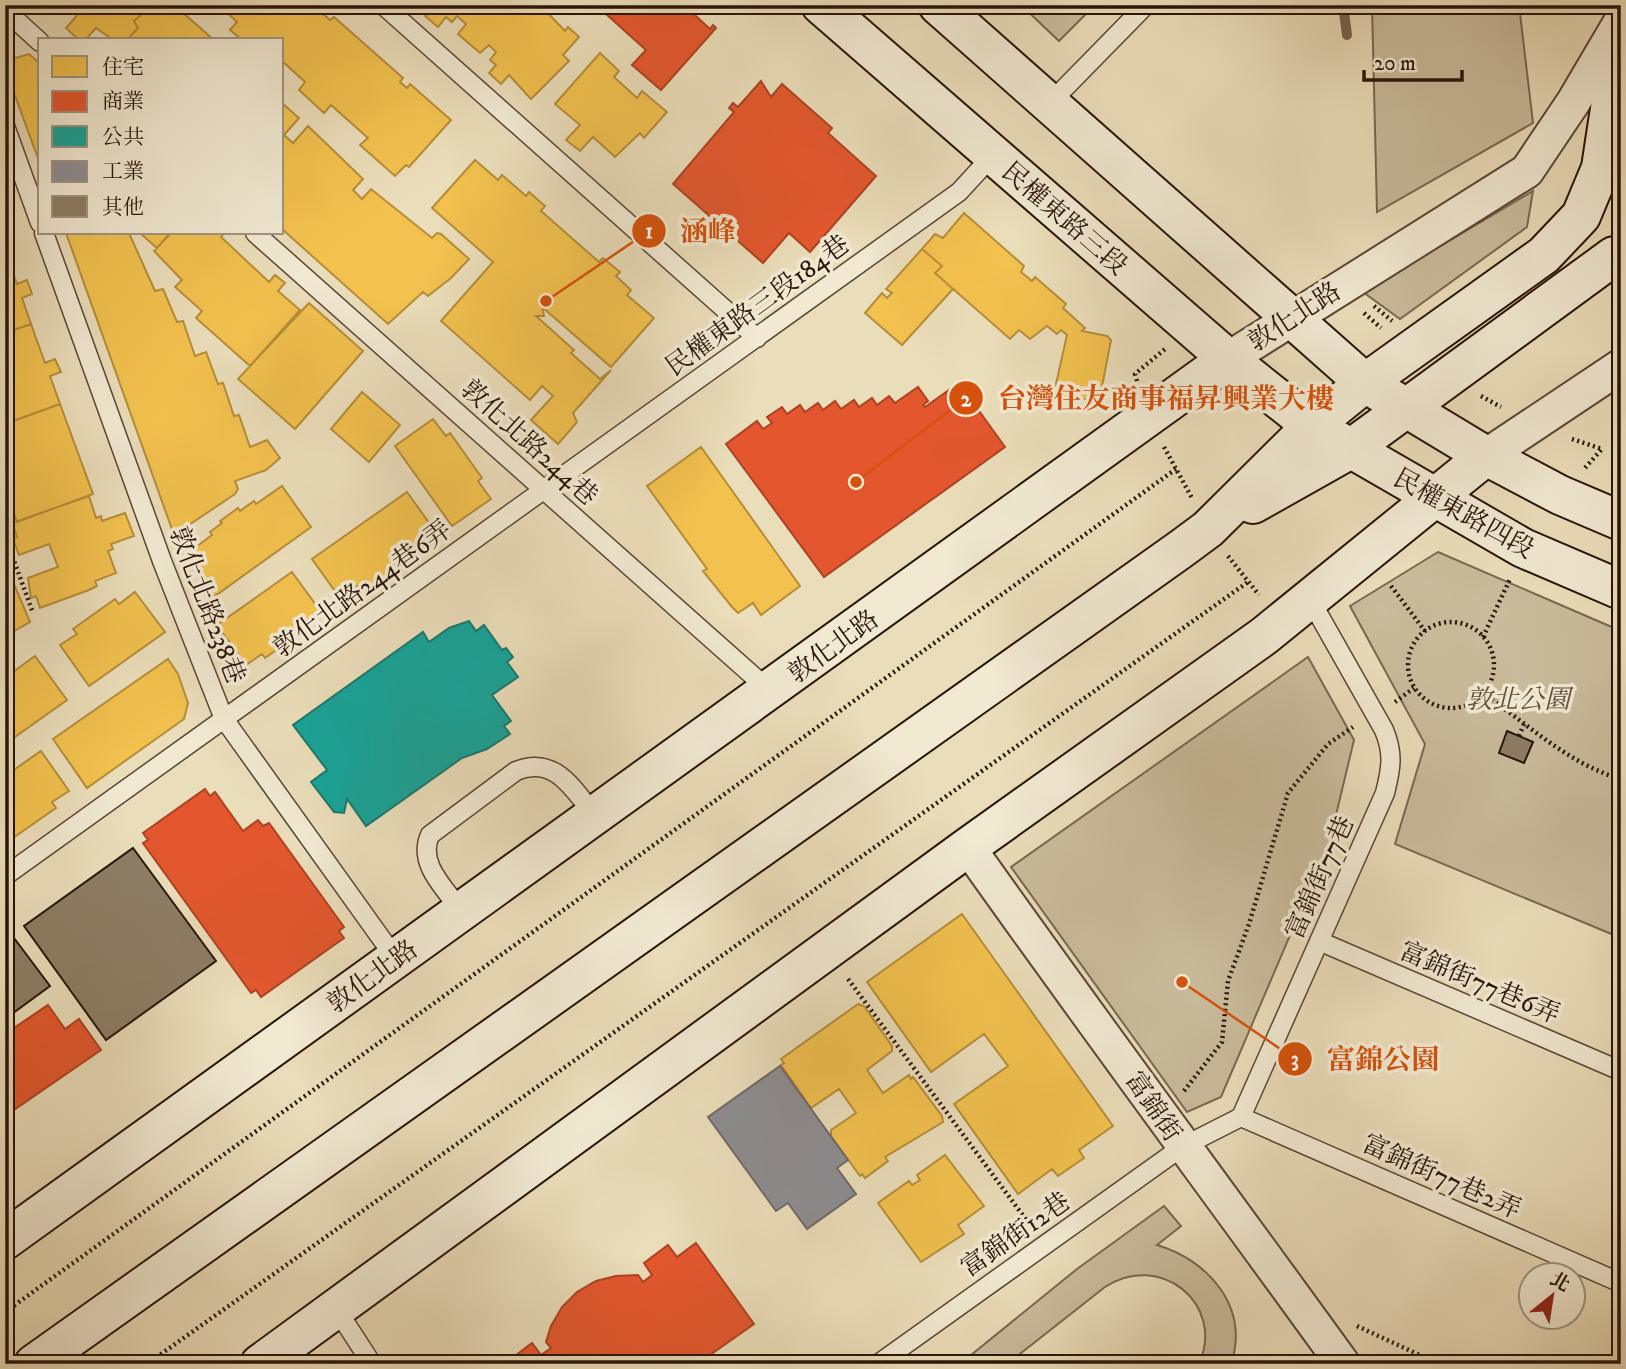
<svg xmlns="http://www.w3.org/2000/svg" width="1626" height="1369" font-family="'IM FELL DW Pica','Noto Serif TC',serif">
  <style>
    .green { fill: #c9bb9b; stroke: #796852; stroke-width: 2 }
    .homes { fill: #f2c14e; stroke: #b68d39; stroke-width: 2 }
    .shops { fill: #e4572e; stroke: #ac4323; stroke-width: 2 }
    .public { fill: #17a398; stroke: #1c786d; stroke-width: 2 }
    .industry { fill: #8d8d92; stroke: #6f6969; stroke-width: 2 }
    .lines { fill: none; stroke-linecap: round; stroke-linejoin: round }
    .stream { stroke: #75644f; stroke-width: 10 }
    .building { fill: #8d7d65; stroke: #291409; stroke-width: 2 }
    .service-casing { stroke: #594635; stroke-width: 21 }
    .minor-casing { stroke: #594635; stroke-width: 37 }
    .secondary-casing { stroke: #291409; stroke-width: 42 }
    .path { stroke: #291409; stroke-width: 4.5; stroke-dasharray: 2 3.5; stroke-linecap: butt }
    .service { stroke: #f1e9d2; stroke-width: 18 }
    .minor { stroke: #f1e9d2; stroke-width: 33 }
    .secondary { stroke: #f1e9d2; stroke-width: 38 }
    .labels { text-anchor: middle; stroke-width: 7; stroke-linejoin: round; paint-order: stroke }
    .street-label { font-size: 26px; fill: #291409; stroke: #f1e9d2 }
    .park-label { font-size: 26px; font-style: italic; fill: #614e3c; stroke: #f1e9d2 }
    .leader { fill: none; stroke: #d5520c; stroke-width: 2.5 }
    .callout-dot { fill: #d5520c; stroke: #f1e9d2; stroke-width: 2.5 }
    .mark-label { font-size: 21px; text-anchor: middle; font-weight: bold; fill: #fff }
    .callout-label { font-size: 28px; text-anchor: middle; font-weight: bold; fill: #d5520c; stroke: #f1e9d2; stroke-width: 7; stroke-linejoin: round; paint-order: stroke }
  </style>
  <rect width="100%" height="100%" fill="#eaddb9"/>
  <filter id="stains"><feTurbulence type="fractalNoise" baseFrequency=".00286" numOctaves="4"/><feColorMatrix values="0 0 0 0 .2 0 0 0 0 .09 0 0 0 0 .02 0 0 0 .5 -.17"/></filter>
  <radialGradient id="worn" r=".72"><stop offset=".6" stop-color="#630" stop-opacity="0"/><stop offset="1" stop-color="#630" stop-opacity=".3"/></radialGradient>
  <path class="green" d="M1021,5H1095L1059,41Z
    M1372,5H1519L1533,123L1377,212Z
    M1533,191L1527,227L1400,319L1363,292Z
    M1438,552L1621,631V938L1395,844L1425,744L1350,606Z
    M1308,657L1354,740L1329,844L1221,1097L1187,1112L1011,867Z
    M1164,1206L1181,1226L1157,1245C1208,1260 1250,1307 1231,1364H1199C1226,1303 1159,1251 1105,1287L1007,1364H960L1077,1269Z"/>
  <path class="homes" d="M73,5H157L152,11L149,8L134,21L138,28L127,40H113L96,28L85,40H79L66,28L79,13Z
    M157,5H174L214,40H127L138,28L134,21L149,8L152,11Z
    M219,5H321L325,9L322,13L330,20L334,17L403,78L400,82L407,88L410,84L451,120L409,167L406,165L395,176L360,145L368,138L331,105L324,113L299,90L305,82L282,61V40H242L230,30L237,22Z
    M431,5H540L565,31L568,27L579,37L563,55L569,61L531,99L509,75L501,84L489,73L496,65L490,60L496,52L489,45L480,53L458,34L466,24L457,16L452,22L446,17L438,27L425,16L433,7Z
    M600,53L619,71L614,77L637,98L642,91L667,112L644,138L640,133L615,157L593,137L580,151L566,140L580,125L555,104Z
    M29,54L40,64V164L5,68V61Z
    M282,103L299,118L284,135L293,143L308,126L363,179L353,190L362,199L371,189L432,238L437,233L441,234L469,259L451,278L428,296L423,292L388,324L282,229Z
    M475,160L498,180L502,175L526,196L529,192L545,206L541,211L599,262L603,258L620,272L616,276L631,290L627,295L654,318L611,367L542,307L544,316H536L574,350L571,353L600,379L611,370L573,413L577,422L558,444L531,420L553,396L542,386L530,400L441,321L493,262L432,208Z
    M964,213L1024,266L1021,272L1032,281L1035,277L1066,304L1063,308L1085,328L1082,331L1107,336L1111,340L1100,397L1094,401L1054,393L1067,335L1061,330L1057,334L1047,326L1030,339L1019,330L1010,339L935,273L942,266L922,249L935,234L943,238Z
    M66,233H129L155,291L163,289L177,322L183,321L195,356L206,352L218,384L223,383L234,416L239,415L250,447L267,440L280,458L266,470L235,481L238,489L235,494L174,535Z
    M140,233H170L157,248Z
    M171,233H225L221,237L269,282L275,275L285,283L278,291L300,310L250,366L196,318L202,311L175,287L182,280L154,251Z
    M922,249L942,266L935,273L953,289L902,345L865,313L882,293L887,298L892,293L886,289Z
    M7,257L17,284L27,280L32,294L22,298L31,324L5,333Z
    M309,303L363,351L295,429L238,379Z
    M31,324L45,363L55,359L61,372L50,376L60,404L5,424V333Z
    M362,392L400,425L369,462L331,429Z
    M60,404L93,494L17,522L5,489V424Z
    M433,419L446,436L450,433L482,478L478,481L491,499L452,526L395,446Z
    M701,447L800,586L761,615L753,603L738,613L732,607L703,571L707,569L647,486Z
    M282,486L311,527L215,596L185,555L212,535L210,532L222,523L220,521L238,508L240,511L254,501L256,504Z
    M407,492L435,531L409,549L412,554L399,563L402,567L367,587L363,582L340,598L312,559Z
    M89,496L96,518L101,516L102,521L125,513L134,536L111,544L113,549L108,551L116,573L95,581L97,586L89,590L40,608L36,596L31,598L28,578L58,567L49,544L19,555L13,539L17,537L12,523Z
    M5,563L30,622L5,636Z
    M292,572L321,612L305,624L308,628L265,658L262,654L246,665L217,625Z
    M135,592L165,632L89,686L60,645L77,634L73,629L115,599L119,604Z
    M35,656L67,700L5,744V678Z
    M168,659L178,674L188,703L184,719L87,788L53,739Z
    M41,751L69,791L52,802L56,808L13,838L9,833L5,836V776Z
    M962,914L1113,1126L1079,1150L1084,1158L1058,1176L1052,1169L1018,1194L954,1104L1008,1066L984,1034L931,1072L867,982Z
    M858,1004L864,1006L892,1046V1051L867,1070L883,1093L909,1075L911,1079L913,1077L942,1116L943,1122L885,1157L888,1161L865,1178L862,1174L860,1176L831,1136V1130L856,1113L839,1089L811,1108L781,1065L784,1063L781,1059Z
    M945,1155L984,1206L958,1225L964,1234L921,1262L878,1203L909,1181L912,1185L920,1180L917,1175Z"/>
  <path class="shops" d="M596,5H684L710,29L713,25L716,28L661,90L632,65L646,50Z
    M761,81L771,97L782,84L832,128L828,133L876,176L810,252L789,233L763,263L673,184L734,112L729,108L733,103L738,107Z
    M959,383L1005,447L824,577L726,444L757,421L763,429L772,423L767,417L782,407L787,414L800,405L805,412L818,403L823,410L835,401L841,409L854,400L859,407L872,398L877,405L889,396L895,403L918,387L928,401L923,405L925,407Z
    M205,789L210,796L215,792L243,831L258,820L263,826L269,823L344,927L339,931L344,938L261,997L256,990L251,993L143,843L148,840L143,833Z
    M48,1005L65,1029L79,1019L101,1050L5,1116V1034Z
    M696,1243L754,1324L710,1355L716,1364L507,1362L532,1343L541,1355L551,1348L546,1342L551,1326L562,1307L577,1292L596,1281L616,1276L638,1275L643,1282L652,1275L644,1263L668,1245L677,1257Z"/>
  <path class="public" d="M469,621L476,631L484,625L502,650L506,648L513,657L507,662L518,677L492,695L511,721L504,726L510,734L487,749L462,758L366,826L347,799L344,813L334,812L311,782L327,770L293,725L423,632L429,642L449,628Z"/>
  <path class="industry" d="M780,1066L848,1160L837,1168L856,1194L807,1229L788,1203L776,1211L708,1117Z"/>
  <g class="lines">
    <path class="stream" d="M1343,5L1347,35"/>
  </g>
  <path class="building" d="M1507,731L1533,742L1524,763L1499,753Z
    M133,848L216,961L106,1040L24,926Z
    M5,926L50,986L5,1019Z"/>
  <g class="lines">
    <g class="service-casing">
      <path id="service" d="M383,5L757,338
        M5,10L40,42
        M1049,104L1146,5
        M5,126L40,223
        M44,233L162,561L224,719L396,959
        M255,233L770,691
        M5,876L959,192L993,155
        M462,912C445,888 417,864 430,835L516,771C555,755 573,789 595,816
        M1319,941L1621,1071
        M1241,1117L1621,1283
        M337,1310L372,1364
        M878,1364L1182,1147L1241,1117L1385,793C1391,769 1394,754 1384,730L1311,601"/>
    </g>
    <g class="minor-casing">
      <path id="minor" d="M1228,359L1527,171L1574,101L1620,23
        M1486,456L1621,366
        M968,847C1091,1021 1218,1191 1343,1364"/>
    </g>
    <g class="secondary-casing">
      <path id="secondary" d="M821,5L1228,359L1312,426L1523,548L1621,590
        M938,5L1365,383L1486,456L1560,495L1621,521
        M1253,504L1349,450L1614,256L1621,255
        M5,1240L1228,359
        M34,1364L1181,549L1208,529L1312,426L1365,383L1544,255L1581,216L1601,168L1621,36
        M260,1364L968,847L1264,636L1486,456"/>
    </g>
    <path class="path" d="M1374,306L1392,321
      M1364,313L1381,328
      M1137,381L1135,374L1165,349
      M1481,396L1501,407
      M1572,439L1602,449L1584,469
      M1164,447L1192,498
      M5,536L33,613
      M1228,556L1259,595
      M1391,586L1425,631
      M1408 665a43 43 0 1 1 86 0a43 43 0 1 1-86 0Z
      M1483,637L1510,579
      M1483,693C1526,723 1570,765 1621,779
      M1395,702L1414,688
      M1519,736L1525,722
      M848,979L1030,1225
      M1184,1091L1222,1042L1228,981L1249,924L1288,793L1328,744L1353,727
      M5,1312L1176,469
      M1357,1326L1439,1364
      M147,1364L1248,582"/>
    <use href="#service" class="service"/>
    <use href="#minor" class="minor"/>
    <use href="#secondary" class="secondary"/>
  </g>
  <g class="labels">
    <g class="street-label">
      <text transform="translate(1065 218) rotate(41)" y="9">民權東路三段</text>
      <text transform="translate(757 305) rotate(-36)" y="9">民權東路三段184巷</text>
      <text transform="translate(1294 316) rotate(-33)" y="9">敦化北路</text>
      <text transform="translate(530 442) rotate(42)" y="9">敦化北路244巷</text>
      <text transform="translate(1464 513) rotate(29)" y="9">民權東路四段</text>
      <text transform="translate(362 588) rotate(-36)" y="9">敦化北路244巷6弄</text>
      <text transform="translate(208 605) rotate(69)" y="9">敦化北路238巷</text>
      <text transform="translate(833 646) rotate(-36)" y="9">敦化北路</text>
      <text transform="translate(1319 877) rotate(-66)" y="9">富錦街77巷</text>
      <text transform="translate(372 976) rotate(-36)" y="9">敦化北路</text>
      <text transform="translate(1480 982) rotate(23)" y="9">富錦街77巷6弄</text>
      <text transform="translate(1154 1106) rotate(56)" y="9">富錦街</text>
      <text transform="translate(1442 1176) rotate(24)" y="9">富錦街77巷2弄</text>
      <text transform="translate(1015 1234) rotate(-35)" y="9">富錦街12巷</text>
    </g>
    <g class="park-label">
      <text x="1518" y="708">敦北公園</text>
    </g>
  </g>
  <path class="leader" d="M546 301L649 231M856 482L966 398M1182 982L1295 1059"/>
  <g class="callout-dot">
    <circle cx="546" cy="301" r="7"/>
    <circle cx="856" cy="482" r="7"/>
    <circle cx="1182" cy="982" r="7"/>
    <circle cx="649" cy="231" r="18"/>
    <circle cx="966" cy="398" r="18"/>
    <circle cx="1295" cy="1059" r="18"/>
  </g>
  <g class="mark-label">
    <text x="649" y="238">1</text>
    <text x="966" y="406">2</text>
    <text x="1295" y="1066">3</text>
  </g>
  <g class="callout-label">
    <text x="708" y="241">涵峰</text>
    <text x="1166" y="408">台灣住友商事福昇興業大樓</text>
    <text x="1383" y="1069">富錦公園</text>
  </g>
  <rect width="1626" height="1369" fill="none" stroke="#eaddb9" stroke-width="28"/>
  <rect x="7" y="7" width="1612" height="1355" fill="none" stroke="#291409" stroke-width="3.5"/>
  <rect x="14" y="14" width="1598" height="1341" fill="none" stroke="#291409" stroke-width="2"/>
  <rect x="38" y="38" width="245" height="196" fill="#f1e9d2" stroke="#a19482" stroke-width="2"/>
  <rect x="52" y="56" width="35" height="21" fill="#f2c14e" stroke="#a19482" stroke-width="2"/>
  <text x="102" y="74" font-size="21" fill="#291409">住宅</text>
  <rect x="52" y="91" width="35" height="21" fill="#e4572e" stroke="#a19482" stroke-width="2"/>
  <text x="102" y="108" font-size="21" fill="#291409">商業</text>
  <rect x="52" y="126" width="35" height="21" fill="#17a398" stroke="#a19482" stroke-width="2"/>
  <text x="102" y="144" font-size="21" fill="#291409">公共</text>
  <rect x="52" y="161" width="35" height="21" fill="#8d8d92" stroke="#a19482" stroke-width="2"/>
  <text x="102" y="178" font-size="21" fill="#291409">工業</text>
  <rect x="52" y="196" width="35" height="21" fill="#8d7d65" stroke="#a19482" stroke-width="2"/>
  <text x="102" y="214" font-size="21" fill="#291409">其他</text>
  <g transform="translate(1552 1296) rotate(30)"><circle r="33" fill="#f1e9d2" stroke="#a19482" stroke-width="2"/>
  <path d="M0-5L12 26L0 18L-12 26Z" fill="#8f2418"/>
  <text y="-10" font-size="19" font-weight="bold" text-anchor="middle" fill="#291409">北</text>
  </g>
  <path d="M1364 70v10h98v-10" fill="none" stroke="#291409" stroke-width="3.5"/>
  <text x="1374" y="70" font-size="21" fill="#291409" stroke="#f1e9d2" stroke-width="5" paint-order="stroke">20 m</text>
  <rect width="100%" height="100%" filter="url(#stains)"/>
  <rect width="100%" height="100%" fill="url(#worn)"/>
</svg>
